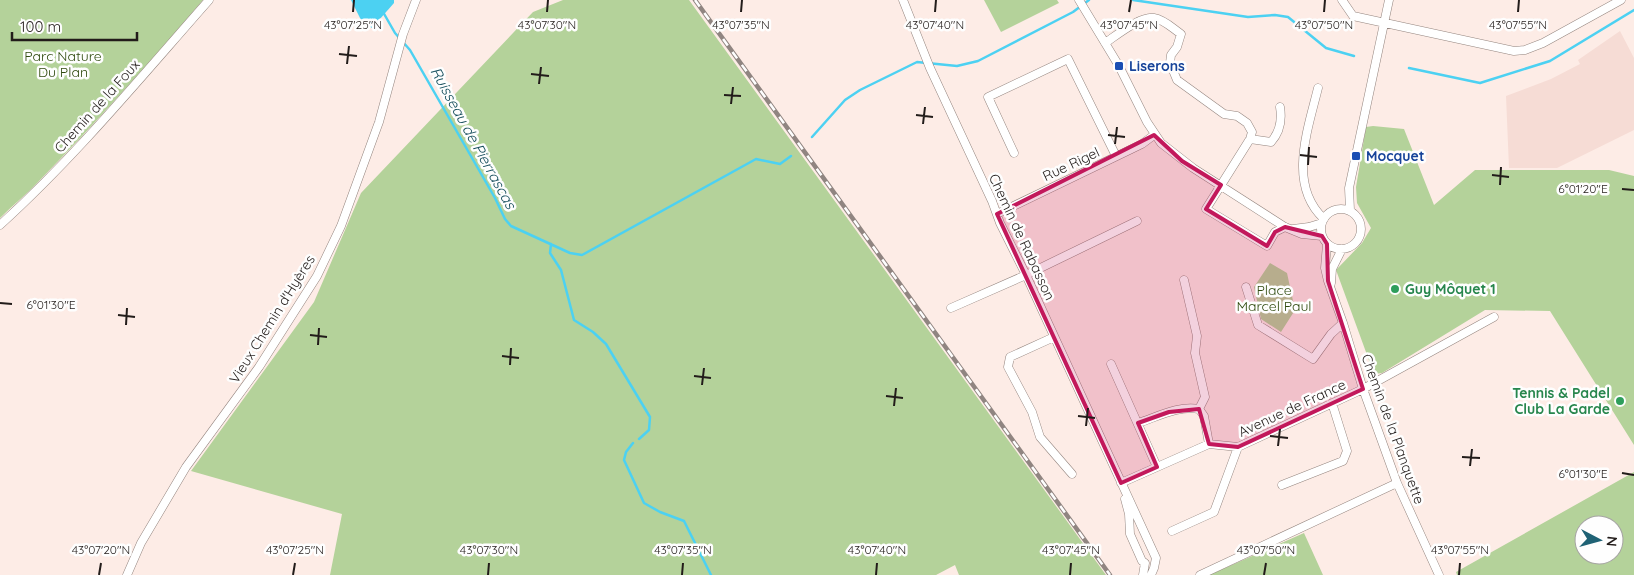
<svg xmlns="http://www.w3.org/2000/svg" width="1634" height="575" font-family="Quicksand,sans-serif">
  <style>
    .education { fill: #f6dcd5 }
    .green { fill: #b4d29a; fill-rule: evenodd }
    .water { fill: #4cd1f2 }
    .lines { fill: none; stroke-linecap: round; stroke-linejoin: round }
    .stream { stroke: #4cd1f2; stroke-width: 2.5 }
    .minor-casing { stroke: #94857f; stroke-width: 9 }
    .minor { stroke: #fff; stroke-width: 8 }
    .rail-casing { stroke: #908581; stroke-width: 4.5 }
    .rail { stroke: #fefefe; stroke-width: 2.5; stroke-dasharray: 8; stroke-linecap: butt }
    .marked { fill: #c2185b; fill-opacity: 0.2; stroke: #c2185b; stroke-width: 4; stroke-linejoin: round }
    .ticks { fill: none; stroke: #221c1a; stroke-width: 2 }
    .transit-dot { fill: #1a4fb4; stroke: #fefefe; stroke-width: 2 }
    .leisure-dot { fill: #2e9e5b; stroke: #fefefe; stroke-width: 2 }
    .labels { text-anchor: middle; stroke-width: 5; stroke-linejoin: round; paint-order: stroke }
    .park-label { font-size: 14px; fill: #2f4a0e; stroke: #fefefe }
    .transit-label { font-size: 14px; font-weight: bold; fill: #164399; stroke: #fefefe; text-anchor: start }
    .street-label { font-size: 14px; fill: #221c1a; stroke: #fefefe }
    .leisure-label { font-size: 14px; font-weight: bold; fill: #27864d; stroke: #fefefe; text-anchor: start }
    .water-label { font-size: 15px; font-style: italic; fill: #164e5c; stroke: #fefefe }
    .ticks-label { font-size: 12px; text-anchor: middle; fill: #221c1a; stroke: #fefefe; stroke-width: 5; stroke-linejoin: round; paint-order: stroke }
  </style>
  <rect width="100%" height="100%" fill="#fdece6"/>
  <path class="education" d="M1620,31L1634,58V130L1557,168H1509L1506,96L1551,79L1580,64L1578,60Z"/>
  <path class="green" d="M0,0H203C150,62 96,123 39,181C27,194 13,205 0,218Z
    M563,0H689L1106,575H959L955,565L936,575H330L342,514L191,471L314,302L361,193L533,12Z
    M984,0H1057L1059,3L1001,32Z
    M1373,126L1404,129L1434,205L1475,170H1609L1634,176V445L1550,311L1485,310L1382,373L1374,374L1336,270L1362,243L1371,228L1357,203L1356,187L1366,127Z
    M1270,263L1287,273L1295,310L1281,332L1261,319L1254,287Z
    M1634,472V575H1457L1456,572ZM1584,525H1614V555H1584Z
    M1304,533L1323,575H1209Z"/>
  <path class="water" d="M351,0H394V3L372,28L362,22Z"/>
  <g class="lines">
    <path class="stream" d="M1133,0L1248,17L1275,15L1288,17L1326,48L1354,56
      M383,12L395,33L410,50L495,198L505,219L511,226L570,253L582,255L756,159L780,164L791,156
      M1409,68L1480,83L1550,61L1634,10
      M812,137L845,100L860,90L917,62L957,66L978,61L1073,12L1089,0
      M551,244L550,253L561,270L574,320L593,332L606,344L650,417L649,430L639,439
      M633,443L626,452L624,460L644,503L660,512L684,521L711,575"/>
    <g class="minor-casing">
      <path id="minor" d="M903,0L930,68L992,201L1000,223L1026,275L1156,558L1154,568L1151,575
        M1079,0L1119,66L1147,122L1161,143L1193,168L1285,227L1302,234L1322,236
        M1342,0L1353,16L1514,51L1525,50L1543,43L1621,0
        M1105,43C1117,35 1140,16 1154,18C1165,20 1172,28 1181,34L1177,47L1171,55L1170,63L1177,80L1224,114L1237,116L1247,123L1252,132L1250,139L1206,209L1267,246L1275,232L1285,227
        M1318,88C1308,129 1287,185 1324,219
        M1250,139L1271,142C1280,132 1282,119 1280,107
        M1014,153L988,97L1068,59L1116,156
        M1321 229a20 20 0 1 1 40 0a20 20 0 1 1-40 0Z
        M1350,210L1349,188L1389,0
        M997,214L1142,144L1154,135
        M0,225C76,156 141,77 209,0
        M1293,229L1309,227L1322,223
        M1327,244L1325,268L1328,281L1343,323L1363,389L1397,483L1439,575
        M1184,280L1197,336L1195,353L1205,397L1199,409
        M1331,283L1332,269L1342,249
        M1246,287L1258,325L1313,359L1331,334L1343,323
        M951,308L1026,275L1137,221
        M1054,337L1010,357L1008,367L1032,412L1040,437L1072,474
        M1111,364L1157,467
        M1199,409L1204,416L1209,444
        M1138,423C1157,417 1179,405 1199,409
        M1121,483L1209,444L1238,447L1363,389L1494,317
        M1282,485L1343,461L1347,451L1332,403
        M1125,499L1129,514L1130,534L1142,561L1145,563L1143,575
        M1172,531L1214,512L1238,447
        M127,575L141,543L186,467L259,367L317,276L341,226L379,122L403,34L416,0
        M1200,575L1397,483"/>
    </g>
    <use href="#minor" class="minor"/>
    <g class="rail-casing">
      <path id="rail" d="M695,0L1110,575"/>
    </g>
    <use href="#rail" class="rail"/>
  </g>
  <path class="marked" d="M1154,135L1182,161L1221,185L1206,209L1267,246L1275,232L1285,227L1322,236L1327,244L1328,281L1363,389L1238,447L1209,444L1199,409L1169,412L1138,423L1157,467L1121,483L997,214Z"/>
  <path class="ticks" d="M353,12L354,0M547,12L548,0M741,12L742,0M935,12L936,0M1129,12L1131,0M1324,12L1325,0M1518,12L1519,0M339,54L357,56M347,64L349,46M531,74L549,76M539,84L541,67M724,95L741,96M731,104L733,87M916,115L933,117M923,124L925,107M1108,135L1125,137M1115,144L1117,127M1300,155L1317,157M1308,165L1309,147M1492,175L1509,177M1500,185L1501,167M1622,189L1634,190M0,303L12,304M118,315L135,317M126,325L127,308M310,335L327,337M318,345L319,328M502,356L519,358M510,365L511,348M694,376L711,378M702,385L704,368M886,396L903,398M894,406L896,388M1078,416L1095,418M1086,426L1088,408M1270,436L1288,438M1278,446L1280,429M1462,457L1480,458M1470,466L1472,449M1622,473L1634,475M99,575L101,563M293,575L295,563M488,575L489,563M682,575L683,563M876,575L877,563M1070,575L1071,563M1264,575L1266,563M1459,575L1460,563"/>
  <g class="transit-dot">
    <rect x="1114" y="61" width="10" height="10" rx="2.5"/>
    <rect x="1351" y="151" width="10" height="10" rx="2.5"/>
  </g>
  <g class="leisure-dot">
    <circle cx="1395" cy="289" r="5"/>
    <circle cx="1620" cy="401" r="5"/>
  </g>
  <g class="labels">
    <g class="park-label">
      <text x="63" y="61">Parc Nature<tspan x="63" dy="16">Du Plan</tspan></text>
      <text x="1274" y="295">Place<tspan x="1274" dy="16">Marcel Paul</tspan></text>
    </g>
    <g class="transit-label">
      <text x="1129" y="71">Liserons</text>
      <text x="1366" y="161">Mocquet</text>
    </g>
    <g class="street-label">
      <text transform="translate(97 106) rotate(-48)" y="5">Chemin de la Foux</text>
      <text transform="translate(1071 164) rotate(-25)" y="5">Rue Rigel</text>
      <text transform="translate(1022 237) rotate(65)" y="5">Chemin de Rabasson</text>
      <text transform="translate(272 319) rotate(-58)" y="5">Vieux Chemin d'Hyères</text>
      <text transform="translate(1292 408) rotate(-25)" y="5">Avenue de France</text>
      <text transform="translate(1393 429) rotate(70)" y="5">Chemin de la Planquette</text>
    </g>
    <g class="leisure-label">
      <text x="1405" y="294">Guy Môquet 1</text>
      <text x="1610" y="398" text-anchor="end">Tennis &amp; Padel<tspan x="1610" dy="16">Club La Garde</tspan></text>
    </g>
    <g class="water-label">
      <text transform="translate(473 138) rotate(61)" y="5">Ruisseau de Pierrascas</text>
    </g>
  </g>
  <g class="ticks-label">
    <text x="353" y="29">43°07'25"N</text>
    <text x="547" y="29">43°07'30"N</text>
    <text x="741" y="29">43°07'35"N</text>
    <text x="935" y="29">43°07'40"N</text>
    <text x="1129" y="29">43°07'45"N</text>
    <text x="1324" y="29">43°07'50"N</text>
    <text x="1518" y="29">43°07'55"N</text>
    <text x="1583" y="193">6°01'20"E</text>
    <text x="51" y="309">6°01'30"E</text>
    <text x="1583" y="478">6°01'30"E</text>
    <text x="101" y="554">43°07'20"N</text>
    <text x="295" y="554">43°07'25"N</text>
    <text x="489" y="554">43°07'30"N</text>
    <text x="683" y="554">43°07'35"N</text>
    <text x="877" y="554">43°07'40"N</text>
    <text x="1071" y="554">43°07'45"N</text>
    <text x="1266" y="554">43°07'50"N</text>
    <text x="1460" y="554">43°07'55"N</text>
  </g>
  <g transform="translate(1599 540) rotate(96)"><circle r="24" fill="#fefefe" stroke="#a6a4a3"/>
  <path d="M0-4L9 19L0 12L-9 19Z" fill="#1f6275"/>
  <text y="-8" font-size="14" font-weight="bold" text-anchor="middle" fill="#221c1a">N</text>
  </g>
  <path d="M12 32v8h125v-8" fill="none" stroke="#221c1a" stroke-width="2.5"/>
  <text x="20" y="32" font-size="15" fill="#221c1a" stroke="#fefefe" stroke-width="4" paint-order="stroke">100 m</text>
</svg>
